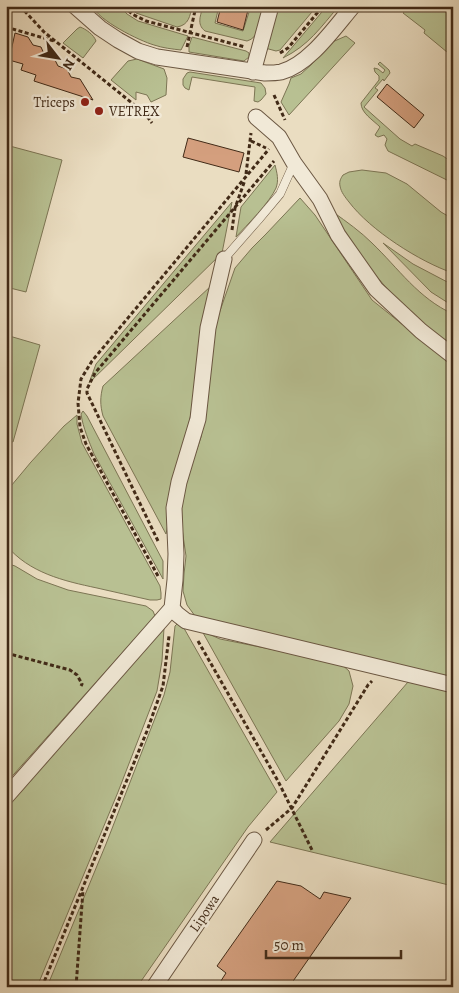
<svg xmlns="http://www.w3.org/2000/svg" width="459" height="993" font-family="Alegreya,serif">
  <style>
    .green { fill: #b8c092; stroke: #7c7554 }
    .building { fill: #d49f7e; stroke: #412a17 }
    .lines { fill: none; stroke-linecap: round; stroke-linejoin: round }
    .service-casing { stroke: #6b5742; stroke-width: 9 }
    .minor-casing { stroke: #6b5742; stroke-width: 17 }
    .path { stroke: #412a17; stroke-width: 3; stroke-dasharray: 4 2.5; stroke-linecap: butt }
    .service { stroke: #f1e9d7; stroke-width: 8 }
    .minor { stroke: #f1e9d7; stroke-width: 15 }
    .poi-dot { fill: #8f2418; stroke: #f1e9d7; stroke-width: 2 }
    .labels { text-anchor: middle; stroke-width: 5; stroke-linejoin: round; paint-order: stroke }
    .poi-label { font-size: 14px; fill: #412a17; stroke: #f1e9d7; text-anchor: end }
    .street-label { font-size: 14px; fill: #412a17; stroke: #f1e9d7 }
  </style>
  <rect width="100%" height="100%" fill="#eaddc1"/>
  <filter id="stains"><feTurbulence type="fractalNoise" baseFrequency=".004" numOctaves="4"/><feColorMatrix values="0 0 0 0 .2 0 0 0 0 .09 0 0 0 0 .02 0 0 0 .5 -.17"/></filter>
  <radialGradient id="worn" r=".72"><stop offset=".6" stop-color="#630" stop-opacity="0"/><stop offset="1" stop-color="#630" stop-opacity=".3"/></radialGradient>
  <path class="green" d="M93,6H119L127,14L138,21L188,36L181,50C172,49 163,48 154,45C140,41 97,20 93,6Z
    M133,6H192C190,16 189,25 177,27L136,13L133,9Z
    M203,6H219L215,23L243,31L250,9L262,12C260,22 259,38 247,41L205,31C196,24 201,15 203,6Z
    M277,6H317L280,50L276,51L265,48Z
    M327,6H339C320,28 309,45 283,58Z
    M410,6H453V57L424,33L425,30L403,13Z
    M80,27C86,29 94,35 96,41L83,58L63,43L77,29Z
    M346,36L355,43L289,115L281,102L289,84L291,78L301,74L312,64L330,43Z
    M192,37L246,51L249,53V57L244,61L189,52V46Z
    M137,59L164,69L167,78L166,95L151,102L147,95L136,92V100L111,80L128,61Z
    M380,62L389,70L390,73L384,81L383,79L375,88L378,90L364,107L400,139L412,146L415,144L443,156L453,163V183L388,151L385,145L387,139L384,135L378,137L375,135L380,127C373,120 361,113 361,103L379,80V76L375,72L374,68L378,69L383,73L385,70L378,64Z
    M190,72L261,83L265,88L266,94L261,100L258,102L254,101L255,87L192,77L189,90L185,88L183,85V79L187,73Z
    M6,145L62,160L26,292L6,287Z
    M275,165C277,173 279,180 276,188C270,202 247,225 236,237L241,207Z
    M362,170L386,173L407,184L441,212L453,219V273C420,262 370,230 349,202C345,197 341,192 340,186C339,181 341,178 343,175L349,172Z
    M300,198L315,215L372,300L449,362L453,366V678L195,616L187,605L183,591L184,574L186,556L181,522V506L184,488L201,437L204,419L214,328L235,268L252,248L266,234Z
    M232,202L222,253L89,383L96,364Z
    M333,212C347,222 361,232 372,243C399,269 418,298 453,314V348C441,340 431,330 420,321C386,290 354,254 333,212Z
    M383,243L413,264L453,285V306L431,292Z
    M211,286L194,399L166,534L103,416C100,405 100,397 103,386Z
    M6,335L40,345L13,442L6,441Z
    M83,411L87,416L163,561V579L94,454C89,441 83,428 81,414Z
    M77,415V424L82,443L160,586L161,593V599L157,600H150C132,596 115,592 97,588C64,581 29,573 6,545V492L31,462L64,426Z
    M6,563L15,566L37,579L68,590L146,606L153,611L155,616L6,783Z
    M178,623H181L277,792L248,827L137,987H47L106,844L164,695L170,672L175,626Z
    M164,628L162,661L157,691L118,792L37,987H6V804Z
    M202,631L220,639L340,663L349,671L353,686L349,704L339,721L286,781Z
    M408,682L453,691V886L270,842Z"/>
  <path class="building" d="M221,6H249L243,30L217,22Z
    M15,33L28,37L33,45L41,47L45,56L54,58L58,66L67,69L71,77L80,79L93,100L34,81L36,75L21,70L23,64L9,60Z
    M387,84L424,115L414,128L377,97Z
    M188,138L244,153L239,172L183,157Z
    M277,881L301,886L320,899L324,892L351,898L289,987H217L226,973L217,966Z"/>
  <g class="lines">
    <g class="service-casing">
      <path id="service" d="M224,259L259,219L280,194L294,163"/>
    </g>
    <g class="minor-casing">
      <path id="minor" d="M75,6L100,28L118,40L138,51L157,57L265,73C270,73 276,73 281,72C309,65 335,27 353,6
        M253,72L271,6
        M256,117L279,137L294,163L320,199L338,235L376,289L421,331L453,356
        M172,608L177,614L186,621L453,685
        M6,797L172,608L175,580L176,554L174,508L179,482L198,419L208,328L224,259
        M154,987L254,840"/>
    </g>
    <path class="path" d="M20,6L44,32L132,103L146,115L152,123
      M124,6L132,14L146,21L245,47
      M6,27L54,41
      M187,47L196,6
      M280,53L288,48L323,6
      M274,95L285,120
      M251,141L266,148
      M246,174L251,133
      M232,230L235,208L245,180
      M158,541L87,393V389L95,373L274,161
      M158,576L86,444L80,427L78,403L81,379L92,361L269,149
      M198,641L278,781L313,852
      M6,653L70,670L77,675L82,684L81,686
      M266,830L292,808L368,685L372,681
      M42,987L147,731L163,686L169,636
      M76,987L83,890"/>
    <use href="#service" class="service"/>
    <use href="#minor" class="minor"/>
  </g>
  <g class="poi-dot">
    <circle cx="85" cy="102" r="5"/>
    <circle cx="99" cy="111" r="5"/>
  </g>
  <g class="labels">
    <g class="poi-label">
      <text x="75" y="107">Triceps</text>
      <text x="109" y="116" text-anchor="start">VETREX</text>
    </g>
    <g class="street-label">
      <text transform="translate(204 913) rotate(-56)" y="5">Lipowa</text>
    </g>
  </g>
  <rect width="459" height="993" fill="none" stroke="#eaddc1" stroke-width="25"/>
  <rect x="8" y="8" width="444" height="978" fill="none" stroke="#412a17" stroke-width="2.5"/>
  <rect x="12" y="12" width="434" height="968" fill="none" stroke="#412a17"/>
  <g transform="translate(58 58) rotate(121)" stroke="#f1e9d7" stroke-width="4" paint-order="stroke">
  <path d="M0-4L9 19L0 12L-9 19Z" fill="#412a17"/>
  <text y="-8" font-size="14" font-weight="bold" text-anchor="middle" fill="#412a17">N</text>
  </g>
  <path d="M266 950v8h135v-8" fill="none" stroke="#412a17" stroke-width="2.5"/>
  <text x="274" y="950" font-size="15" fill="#412a17" stroke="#f1e9d7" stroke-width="4" paint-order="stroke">50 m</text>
  <rect width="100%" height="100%" filter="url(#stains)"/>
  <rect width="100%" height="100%" fill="url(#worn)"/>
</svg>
